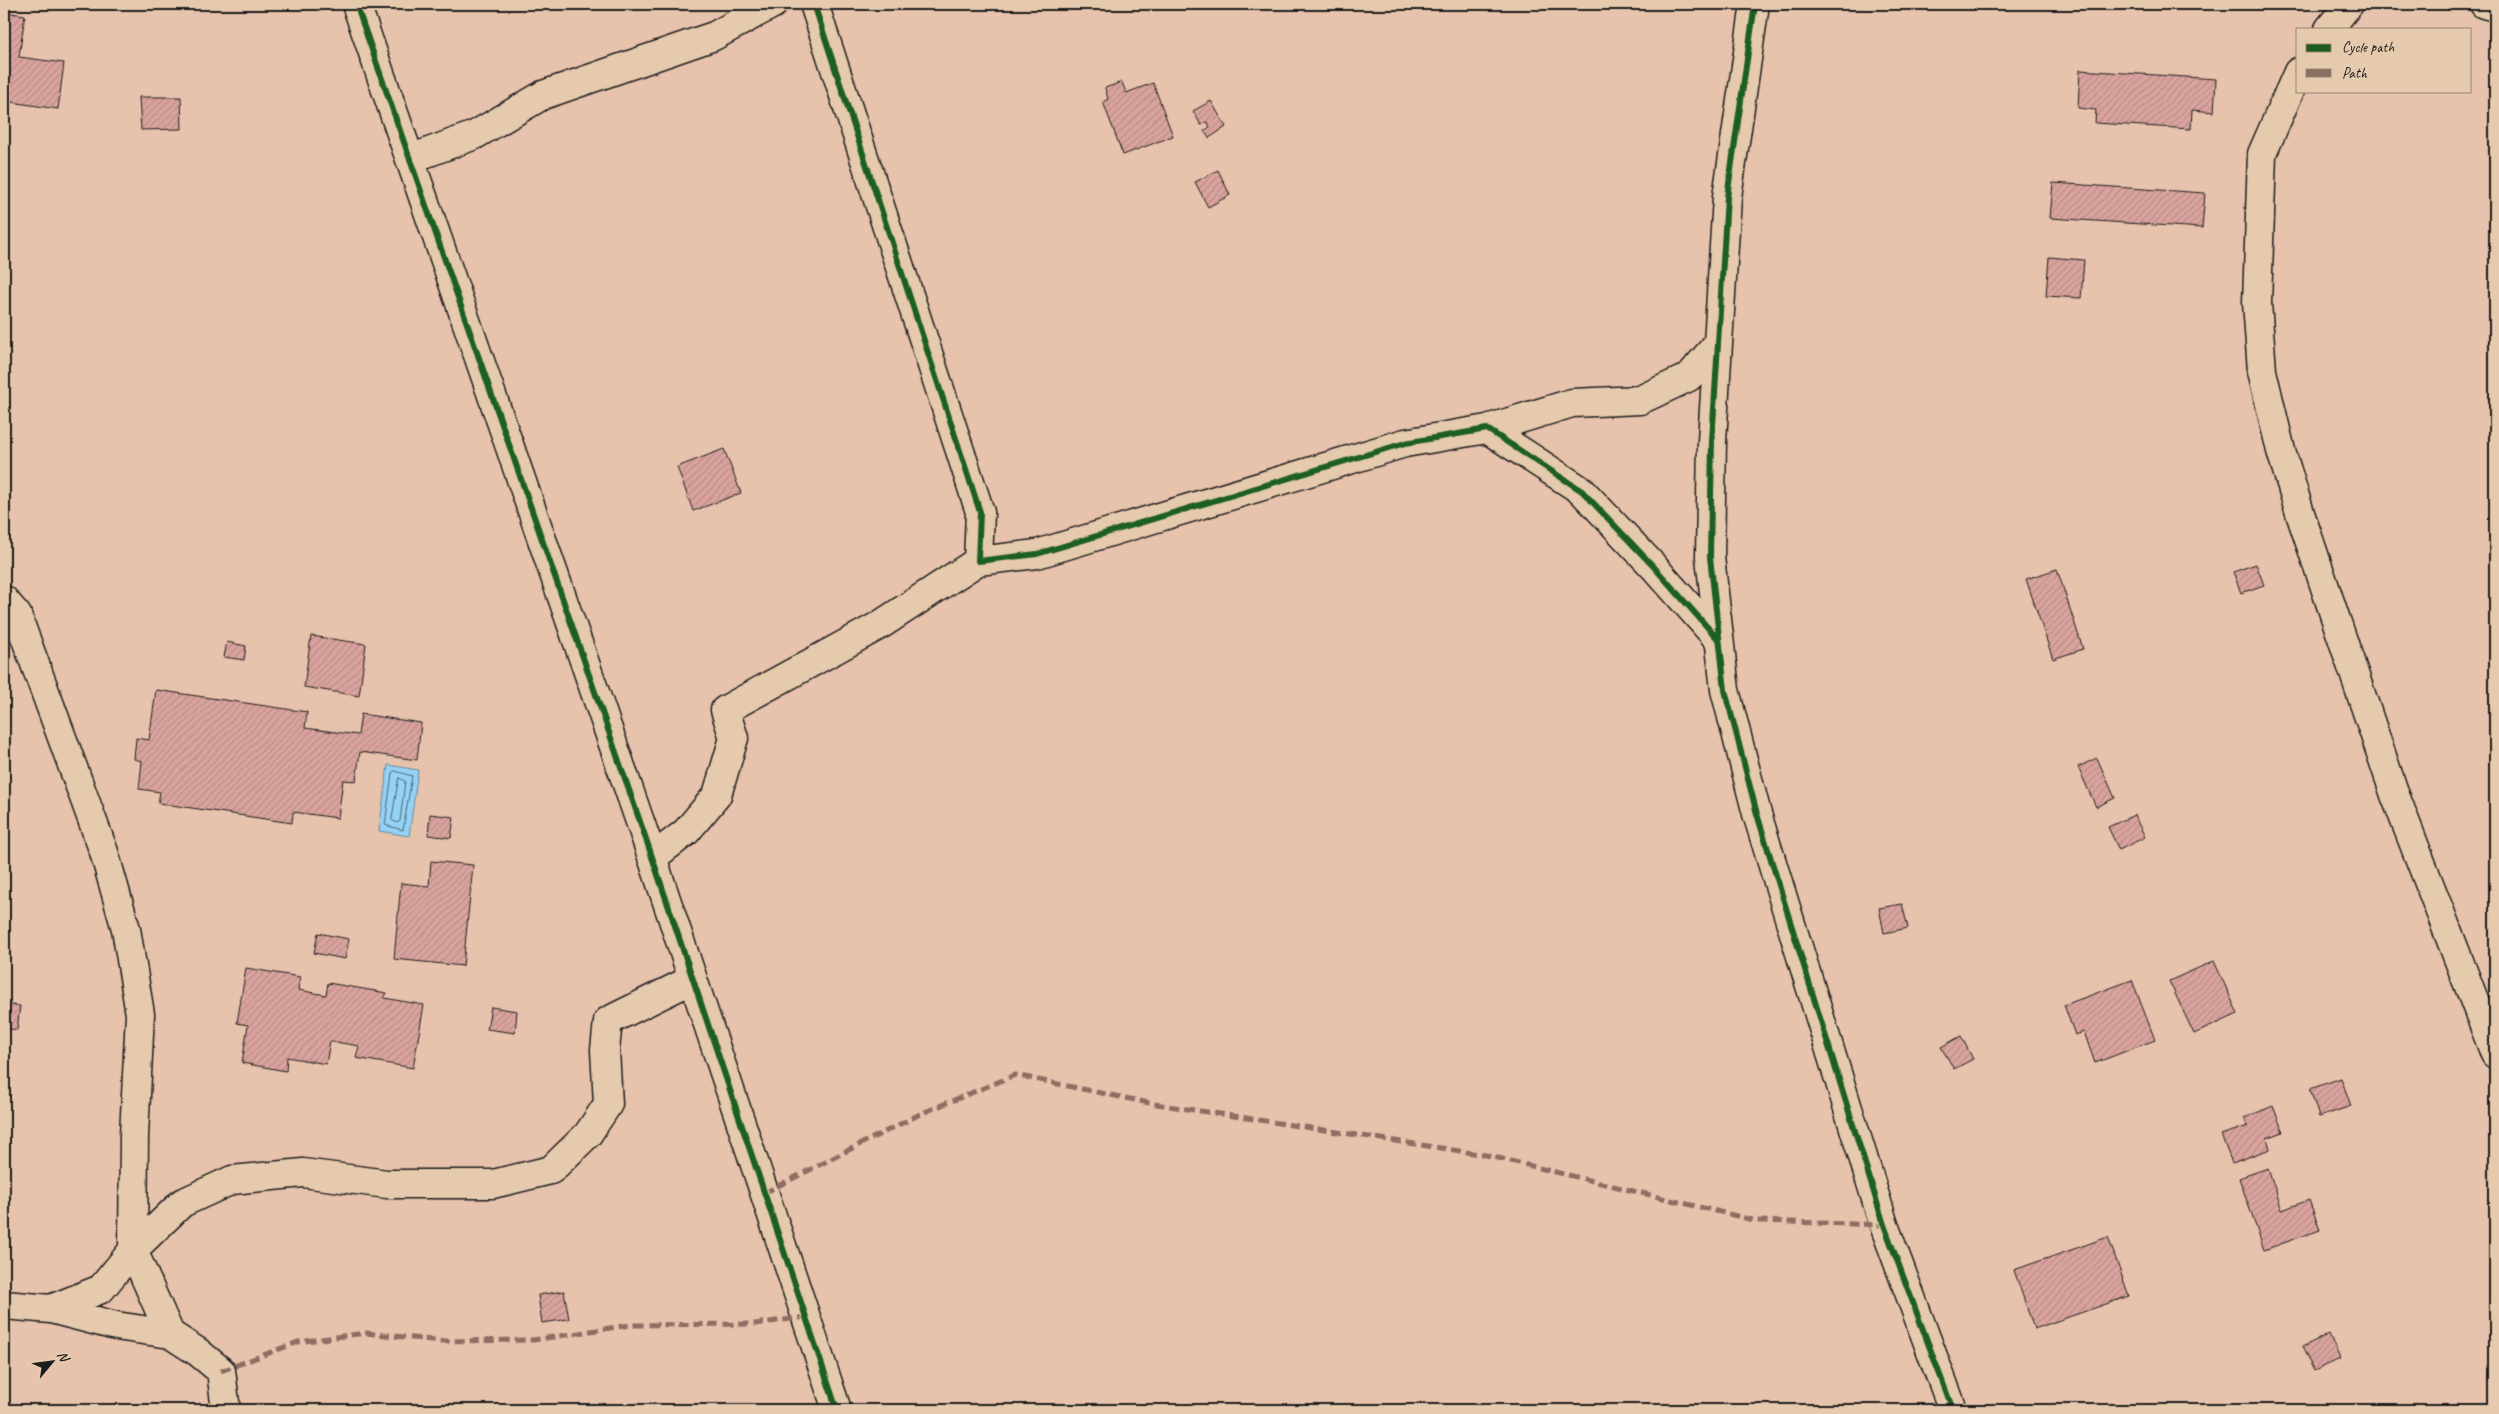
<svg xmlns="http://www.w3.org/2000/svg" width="2499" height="1414" font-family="Caveat,sans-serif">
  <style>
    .water { fill: #95d3f6; stroke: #658a9f }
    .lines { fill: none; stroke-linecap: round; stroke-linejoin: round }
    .shore { stroke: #4c6573; stroke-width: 1 }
    .building { fill: url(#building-hatch); stroke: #1c1c1c }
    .minor-casing { stroke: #1c1c1c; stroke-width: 31 }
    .minor { stroke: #e6caad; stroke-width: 28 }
    .quiet { stroke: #8d6e63; stroke-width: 5; stroke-dasharray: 10 5; stroke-linecap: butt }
    .cycleway-casing { stroke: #e6caad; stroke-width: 9 }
    .cycleway { stroke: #1b5e20; stroke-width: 6 }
  </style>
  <defs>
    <pattern id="building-hatch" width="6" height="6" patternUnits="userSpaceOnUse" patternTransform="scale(1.25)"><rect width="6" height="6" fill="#daa39e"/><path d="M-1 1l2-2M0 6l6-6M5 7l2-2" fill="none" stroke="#ba8c88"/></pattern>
  </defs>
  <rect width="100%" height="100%" fill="#e7c2ac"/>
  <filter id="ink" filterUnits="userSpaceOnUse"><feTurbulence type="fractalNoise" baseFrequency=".02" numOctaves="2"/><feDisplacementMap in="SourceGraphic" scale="10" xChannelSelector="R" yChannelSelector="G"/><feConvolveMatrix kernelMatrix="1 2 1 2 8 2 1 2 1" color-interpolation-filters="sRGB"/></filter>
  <g filter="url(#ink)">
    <path class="water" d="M388,765L418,770L409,836L379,831Z"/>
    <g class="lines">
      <path class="shore" d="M395,771L412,776L403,830L385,825L392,773Z
        M399,778L405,781L400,821L397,823L392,820Z"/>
    </g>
    <path class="building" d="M4,12L25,15L19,57L64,63L58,109L4,101Z
      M2080,70L2216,79L2214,112L2192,110L2191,129L2095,123L2096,110L2078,108Z
      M1122,82L1126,93L1153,83L1173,136L1123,155L1103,102L1108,99L1105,88Z
      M139,97H181L182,129L141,130Z
      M1211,101L1226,127L1209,138L1204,131L1210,127L1207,122L1201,125L1193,111Z
      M1218,170L1230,195L1208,207L1195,182Z
      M2053,183L2205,193L2202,228L2050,218Z
      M2049,257L2084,260L2081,298L2046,296Z
      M724,449L741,493L693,511L677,467Z
      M2256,564L2264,585L2241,593L2233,572Z
      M2057,569L2083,649L2053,659L2026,579Z
      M311,636L366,644L359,696L304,687Z
      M227,642L246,646L244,660L224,657Z
      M156,690L307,712L305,728L358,735L361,714L421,723L417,760L360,752L356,781L343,780L338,818L293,812L292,823L158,803L160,792L139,789L142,761L134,759L136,738L149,740Z
      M2097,758L2115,798L2096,807L2078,767Z
      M430,814L454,817L451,838L428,835Z
      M2134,815L2145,837L2119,850L2108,827Z
      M431,861L473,865L463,966L394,959L401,883L429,886Z
      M1902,904L1908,928L1884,933L1879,908Z
      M318,933L349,939L345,959L314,953Z
      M2214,961L2238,1014L2194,1034L2169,981Z
      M246,968L300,977L298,990L326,995L328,983L387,993L384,998L424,1005L413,1068L356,1058L359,1046L330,1041L326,1064L287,1057L286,1071L242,1063L248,1025L237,1023Z
      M2132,980L2155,1040L2095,1063L2084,1032L2075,1035L2064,1005Z
      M4,1004L20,1006L17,1030L4,1028Z
      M491,1007L517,1011L515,1033L487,1029Z
      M1961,1036L1973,1059L1954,1069L1941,1047Z
      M2341,1078L2351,1106L2319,1117L2310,1089Z
      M2273,1106L2283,1132L2267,1138L2270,1149L2232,1163L2221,1135L2248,1126L2244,1118Z
      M2268,1168L2282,1210L2309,1200L2320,1230L2264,1250L2239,1178Z
      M2108,1237L2129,1296L2034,1329L2014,1270Z
      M564,1291L569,1319L542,1323L538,1295Z
      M2329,1334L2340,1359L2314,1371L2302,1347Z"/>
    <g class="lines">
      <g class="minor-casing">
        <path id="minor" d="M356,4L645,836L837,1410
          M814,4L980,512L978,561L1037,554L1405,443L1487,429L1582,491L1654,567L1717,638
          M1755,4L1727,197L1712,441L1710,557L1725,690L1757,814L1884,1225L1953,1410
          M2484,4L2495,7
          M2329,29L2349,4
          M2298,72L2262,154L2257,303L2262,371L2281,451L2301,516L2395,795L2495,1054
          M410,159L475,135L543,95L714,36L773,4
          M1487,429L1572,403L1640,400L1689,377L1718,343
          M4,600L17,615L104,852L126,929L140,1014L134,1136L133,1250L101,1289L51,1309
          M652,858L686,832L717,795L734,738L725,710L880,625L978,561
          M4,1305L51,1309L116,1326L170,1334L198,1352L221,1371L226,1410
          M170,1334L133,1250L182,1203L232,1180L303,1173L387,1184H493L551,1170L588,1134L608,1104L605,1050L608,1021L693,979"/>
      </g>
      <use href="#minor" class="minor"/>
      <path class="quiet" d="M764,1193L920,1114L1015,1075L1149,1103L1486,1155L1757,1221L1884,1225
        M221,1371L298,1342L366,1333L441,1341L533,1340L630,1325L755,1324L806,1317"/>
      <g class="cycleway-casing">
        <path id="cycleway" d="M356,4L645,836L837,1410
          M814,4L980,512L978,561L1037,554L1405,443L1487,429L1582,491L1654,567L1717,638
          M1755,4L1727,197L1712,441L1710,557L1725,690L1757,814L1884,1225L1953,1410"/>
      </g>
      <use href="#cycleway" class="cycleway"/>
    </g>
  </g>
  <rect width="2499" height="1414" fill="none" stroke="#e6caad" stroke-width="20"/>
  <rect x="10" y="10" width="2479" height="1394" fill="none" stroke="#1c1c1c" stroke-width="2" filter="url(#ink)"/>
  <rect x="2296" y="28" width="175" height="65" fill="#e6caad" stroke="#958473"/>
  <rect x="2306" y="44" width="25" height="8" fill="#1b5e20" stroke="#958473"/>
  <text x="2342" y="52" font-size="15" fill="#1c1c1c">Cycle path</text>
  <rect x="2306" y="69" width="25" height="8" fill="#8d6e63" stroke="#958473"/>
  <text x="2342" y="78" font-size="15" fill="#1c1c1c">Path</text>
  <g transform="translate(52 1362) rotate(61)" stroke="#e6caad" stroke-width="4" paint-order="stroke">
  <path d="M0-4L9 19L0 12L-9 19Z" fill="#1c1c1c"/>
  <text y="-8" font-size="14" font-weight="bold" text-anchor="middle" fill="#1c1c1c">N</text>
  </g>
</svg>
